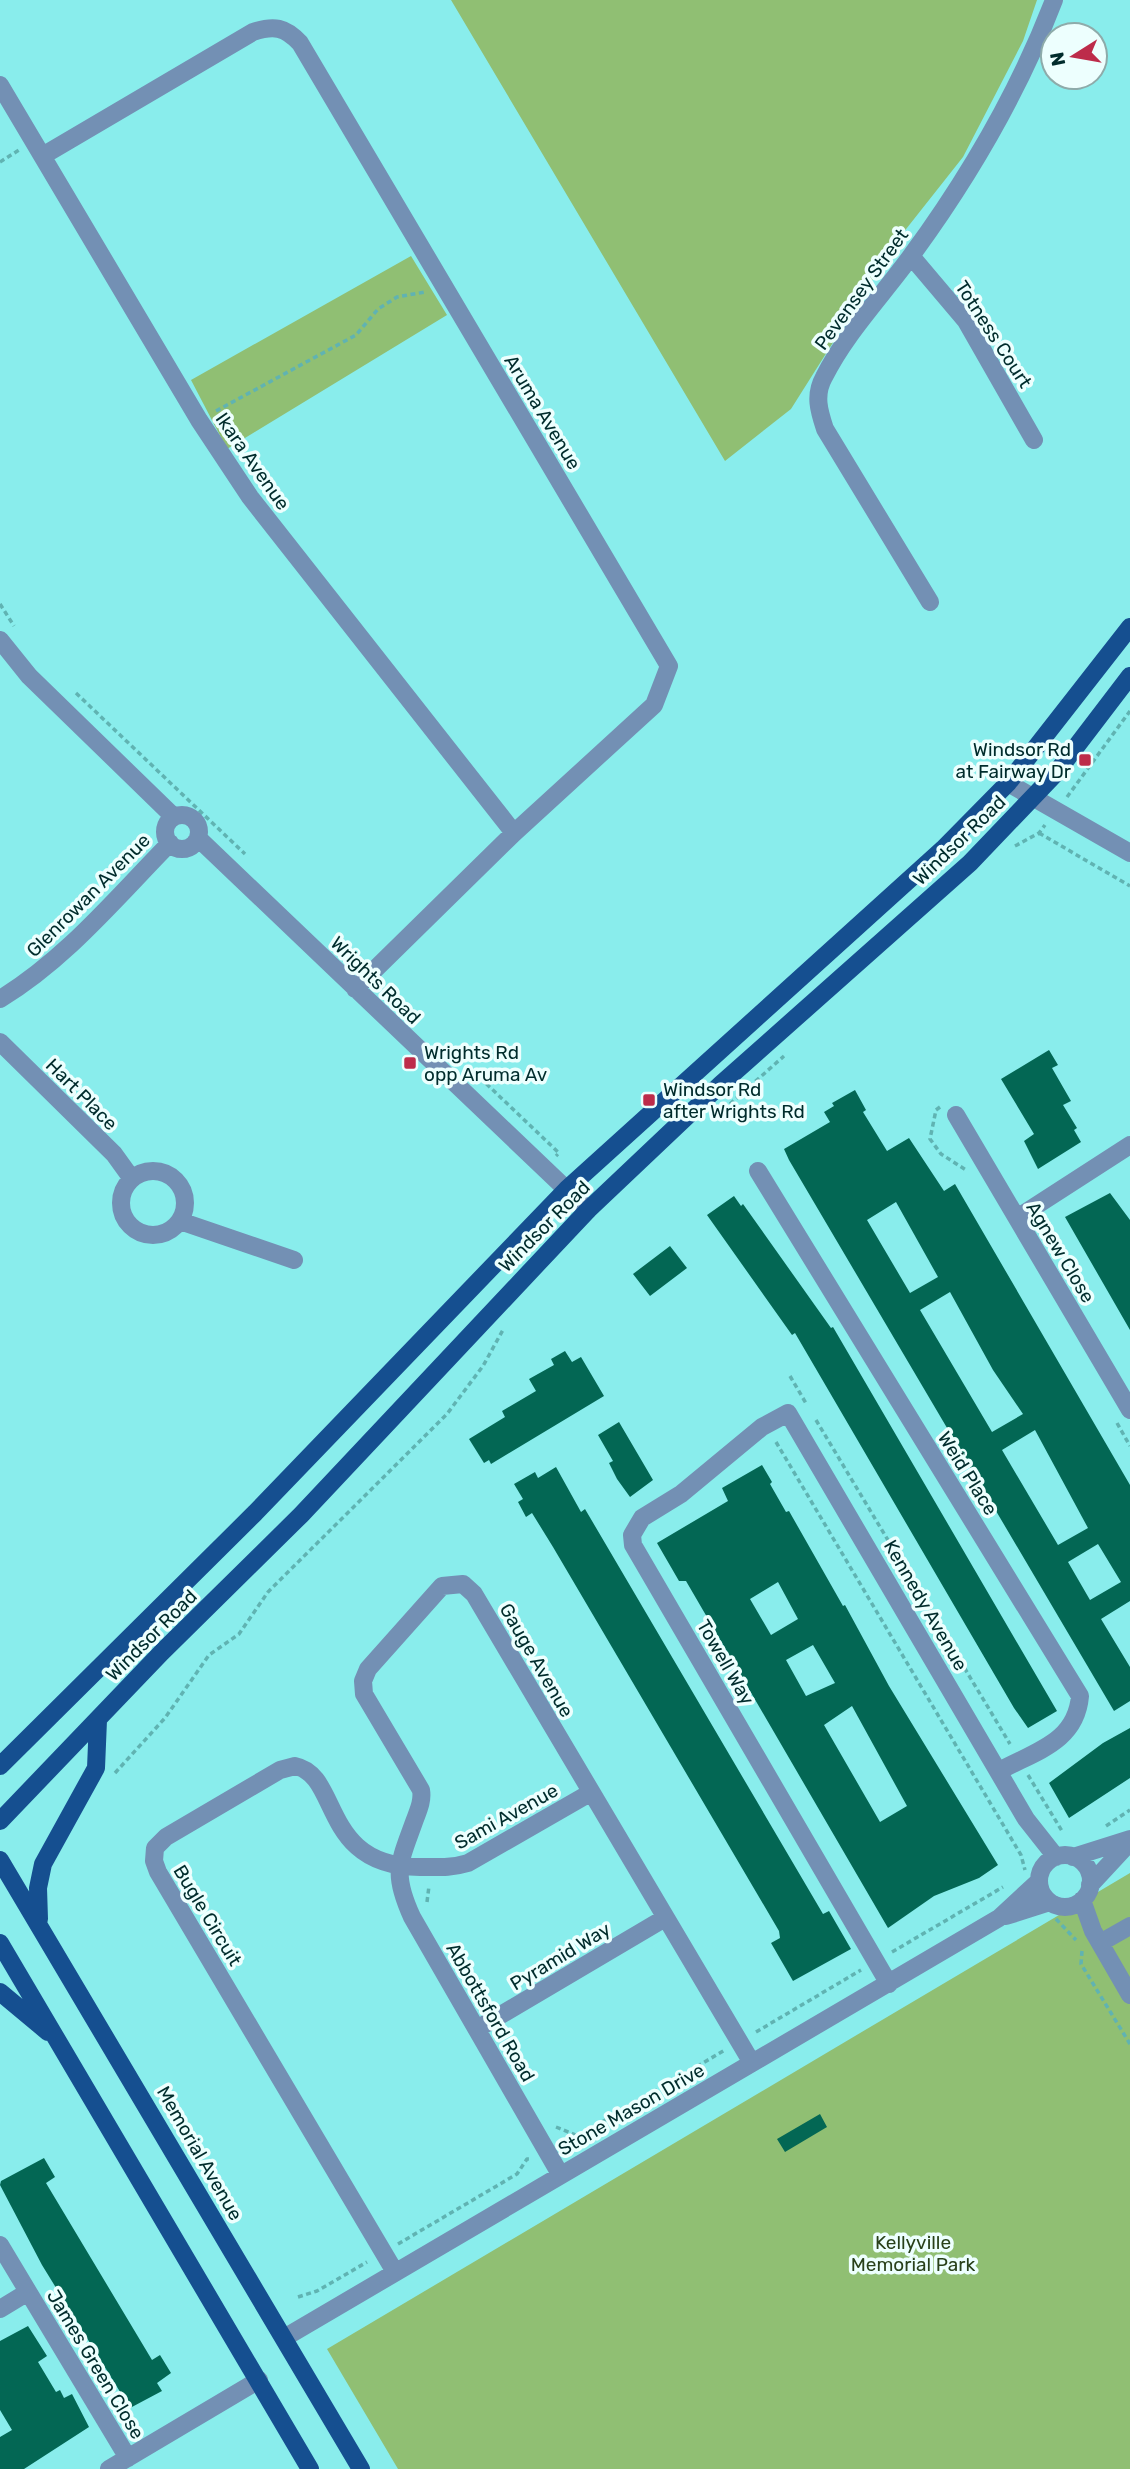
<svg xmlns="http://www.w3.org/2000/svg" width="1130" height="2469" font-family="Rubik,sans-serif">
  <style>
    .green { fill: #90bf73 }
    .building { fill: #036754; fill-rule: evenodd }
    .lines { fill: none; stroke-linecap: round; stroke-linejoin: round }
    .path { stroke: #60b3b2; stroke-width: 3.5; stroke-dasharray: 5 3.5; stroke-linecap: butt }
    .minor { stroke: #7390b4; stroke-width: 18 }
    .major { stroke: #154f90; stroke-width: 18 }
    .poi-dot { fill: #bd2c4a; stroke: #edfffe; stroke-width: 2.5 }
    .labels { text-anchor: middle; stroke-width: 7; stroke-linejoin: round; paint-order: stroke }
    .street-label { font-size: 19px; fill: #002c2c; stroke: #edfffe }
    .poi-label { font-size: 19px; fill: #002c2c; stroke: #edfffe; text-anchor: start }
    .park-label { font-size: 19px; fill: #284019; stroke: #edfffe }
  </style>
  <rect width="100%" height="100%" fill="#89edec"/>
  <path class="green" d="M451,0H1037L1023,41L963,157L899,238L791,409L725,461Z
    M411,256L447,315L227,449L191,380Z
    M1130,1873V2469H398L327,2349Z"/>
  <path class="building" d="M1049,1050L1058,1065L1052,1068L1071,1101L1063,1105L1077,1128L1074,1130L1081,1142L1038,1169L1024,1141L1034,1134L1001,1079Z
    M855,1090L866,1110L863,1112L887,1151L909,1138L944,1191L955,1184L1130,1485V1601L1101,1619L1130,1667V1701L1114,1711L789,1160L784,1149L830,1122L824,1112L834,1106L832,1103ZM896,1202L938,1277L910,1293L867,1220ZM950,1292L993,1370L1023,1414L992,1432L920,1310ZM1035,1430L1088,1528L1058,1545L1002,1450ZM1098,1544L1121,1582L1090,1600L1068,1562Z
    M1110,1193L1130,1220V1330L1065,1217Z
    M734,1196L741,1206L743,1204L831,1328L833,1327L1057,1711L1028,1728L1014,1708L795,1333L792,1335L707,1215Z
    M670,1246L687,1268L650,1296L633,1274Z
    M565,1351L572,1362L581,1357L604,1396L491,1464L489,1460L484,1463L469,1439L505,1417L502,1411L536,1391L529,1379L554,1365L551,1359Z
    M619,1422L653,1480L630,1497L617,1479L609,1463L613,1461L598,1435Z
    M762,1465L772,1482L770,1484L786,1512L789,1511L843,1606L845,1605L889,1686L998,1865L979,1878L934,1896L888,1928L686,1581H679L657,1543L728,1501L722,1488ZM778,1582L798,1619L771,1635L750,1599ZM813,1645L835,1683L806,1696L786,1660ZM852,1706L907,1806L880,1822L824,1725Z
    M556,1467L581,1512L585,1509L823,1914L829,1911L851,1949L793,1981L771,1943L780,1938L779,1931L553,1547L532,1513L526,1517L518,1502L523,1499L514,1484L535,1472L538,1478Z
    M1130,1728V1778L1069,1818L1049,1783L1103,1743Z
    M820,2114L827,2127L785,2152L777,2139Z
    M44,2158L55,2177L46,2183L152,2360L160,2355L171,2373L157,2383L162,2391L130,2408L42,2265L0,2185L1,2181Z
    M28,2326L47,2356L38,2362L56,2392L60,2390L64,2398L72,2394L89,2427L24,2469H0V2437L12,2430L0,2410V2341Z"/>
  <g class="lines">
    <path class="path" d="M0,162L19,150
      M216,411L356,335L378,309L397,297L425,292
      M0,604L14,626
      M76,693L245,854
      M1067,797L1130,711
      M1039,833L1130,886
      M1015,846L1039,833L1045,825
      M474,1072L559,1153L556,1156
      M730,1104L784,1056
      M940,1107L936,1110L930,1139L941,1154L966,1170
      M790,1376L807,1405
      M816,1420L1010,1744
      M1117,1423L1130,1446
      M776,1442L1021,1855L1025,1870
      M115,1773L165,1718L209,1655L239,1634L268,1592L447,1414L483,1366L504,1328
      M1028,1775L1062,1831
      M1106,1826L1130,1810
      M427,1902L429,1886
      M1056,1919L1076,1940
      M1082,1951L1081,1964L1130,2044
      M892,1952L1003,1887
      M756,2032L861,1970
      M556,2127L578,2136L725,2050
      M398,2244L517,2174L527,2159H531
      M298,2297L317,2291L367,2262"/>
    <path class="minor" d="M0,85L199,420L250,497L514,833
      M44,155L253,32C274,25 285,27 300,43L669,666L654,705L514,833L355,989
      M911,256L966,321L1034,440
      M930,602L825,429C819,411 814,395 824,377C846,333 882,296 911,256C969,177 1019,91 1054,0
      M0,640L29,676L174,817
      M1008,783L1130,853
      M165 832a17 17 0 1 1 34 0a17 17 0 1 1-34 0Z
      M198,838L588,1210
      M0,999C66,959 116,898 170,843
      M0,1042L114,1154L132,1179
      M956,1115L1130,1410
      M121 1203a32 32 0 1 1 64 0a32 32 0 1 1-64 0Z
      M758,1171L1080,1696C1076,1742 1036,1751 999,1771
      M1017,1218L1130,1145
      M180,1221L294,1260
      M1039 1881a26 26 0 1 1 52 0a26 26 0 1 1-52 0Z
      M1073,1857L1130,1839
      M1090,1885L1130,1842
      M1082,1900L1093,1931L1130,1995
      M1006,1916L1050,1902
      M1100,1943L1130,1926
      M889,1984L633,1545L632,1535L642,1518L681,1494L762,1427L788,1413L1026,1819L1056,1857
      M477,2029L665,1918
      M560,2174L412,1917C392,1873 399,1864 414,1822C418,1811 423,1801 421,1790L364,1694L363,1681L368,1669L442,1586L463,1584L474,1594L752,2063
      M0,2245L128,2458
      M395,2272L158,1872L154,1861L155,1848L166,1837L280,1770L295,1766C341,1775 320,1867 420,1867C437,1867 452,1868 468,1863L590,1793
      M0,2309L28,2292
      M284,2338L999,1918L1039,1881
      M109,2469L259,2380"/>
    <path class="major" d="M0,1766L255,1513L567,1189L943,849L1008,783L1130,627
      M0,1821L162,1652L301,1515L588,1210L720,1085L970,863L1056,773L1130,676
      M0,1860L361,2469
      M39,1919L38,1888L43,1864L96,1768L98,1720
      M0,1943L310,2469
      M0,1992L48,2032"/>
  </g>
  <g class="poi-dot">
    <rect x="1078" y="753" width="14" height="14" rx="3.5"/>
    <rect x="403" y="1056" width="14" height="14" rx="3.5"/>
    <rect x="642" y="1093" width="14" height="14" rx="3.5"/>
  </g>
  <g class="labels">
    <g class="street-label">
      <text transform="translate(861 289) rotate(-54)" y="7">Pevensey Street</text>
      <text transform="translate(994 334) rotate(57)" y="7">Totness Court</text>
      <text transform="translate(543 412) rotate(59)" y="7">Aruma Avenue</text>
      <text transform="translate(253 461) rotate(55)" y="7">Ikara Avenue</text>
      <text transform="translate(959 840) rotate(-44)" y="7">Windsor Road</text>
      <text transform="translate(88 895) rotate(-45)" y="7">Glenrowan Avenue</text>
      <text transform="translate(376 980) rotate(44)" y="7">Wrights Road</text>
      <text transform="translate(82 1094) rotate(45)" y="7">Hart Place</text>
      <text transform="translate(544 1226) rotate(-45)" y="7">Windsor Road</text>
      <text transform="translate(1061 1252) rotate(59)" y="7">Agnew Close</text>
      <text transform="translate(968 1473) rotate(58)" y="7">Weid Place</text>
      <text transform="translate(926 1605) rotate(60)" y="7">Kennedy Avenue</text>
      <text transform="translate(151 1635) rotate(-45)" y="7">Windsor Road</text>
      <text transform="translate(537 1660) rotate(60)" y="7">Gauge Avenue</text>
      <text transform="translate(726 1662) rotate(60)" y="7">Towell Way</text>
      <text transform="translate(506 1816) rotate(-29)" y="7">Sami Avenue</text>
      <text transform="translate(208 1915) rotate(59)" y="7">Bugle Circuit</text>
      <text transform="translate(560 1956) rotate(-31)" y="7">Pyramid Way</text>
      <text transform="translate(491 2012) rotate(60)" y="7">Abbottsford Road</text>
      <text transform="translate(631 2109) rotate(-30)" y="7">Stone Mason Drive</text>
      <text transform="translate(200 2153) rotate(60)" y="7">Memorial Avenue</text>
      <text transform="translate(96 2364) rotate(59)" y="7">James Green Close</text>
    </g>
    <g class="poi-label">
      <text x="1071" y="756" text-anchor="end">Windsor Rd<tspan x="1071" dy="22">at Fairway Dr</tspan></text>
      <text x="424" y="1059">Wrights Rd<tspan x="424" dy="22">opp Aruma Av</tspan></text>
      <text x="663" y="1096">Windsor Rd<tspan x="663" dy="22">after Wrights Rd</tspan></text>
    </g>
    <g class="park-label">
      <text x="913" y="2249">Kellyville<tspan x="913" dy="22">Memorial Park</tspan></text>
    </g>
  </g>
  <g transform="translate(1074 56) rotate(259)"><circle r="33" fill="#edfffe" stroke="#8eabaa" stroke-width="2"/>
  <path d="M0-5L12 26L0 18L-12 26Z" fill="#bd2c4a"/>
  <text y="-10" font-size="19" font-weight="bold" text-anchor="middle" fill="#002c2c">N</text>
  </g>
</svg>
